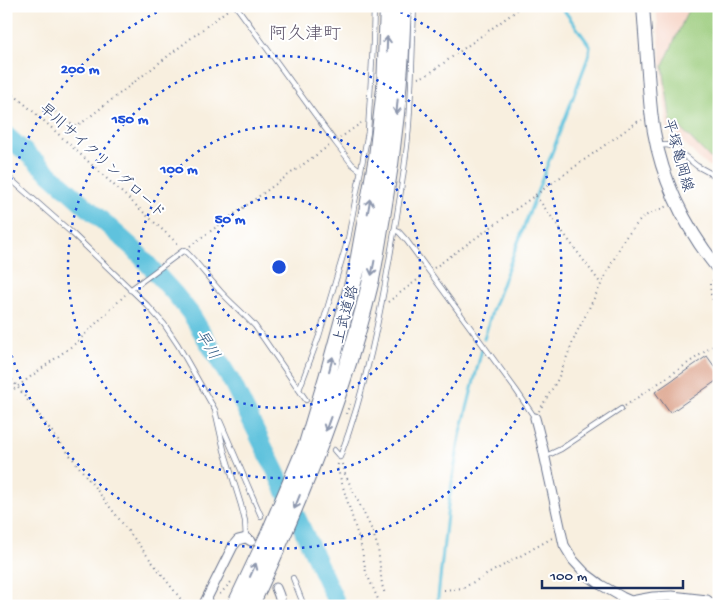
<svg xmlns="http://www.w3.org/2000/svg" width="725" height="612" font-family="'Gochi Hand','Klee One',sans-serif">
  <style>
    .built { fill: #f6d2c3 }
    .pitch { fill: #9acb7a; stroke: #5a7d6c }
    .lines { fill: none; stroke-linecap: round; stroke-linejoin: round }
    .stream { stroke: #5fc2dd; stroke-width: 3 }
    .river { stroke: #5fc2dd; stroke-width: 18 }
    .building { fill: #d8987e }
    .lane-casing { stroke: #68728b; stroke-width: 6 }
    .street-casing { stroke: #68728b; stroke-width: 11 }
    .secondary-casing { stroke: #68728b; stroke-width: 14 }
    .highway-casing { stroke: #68728b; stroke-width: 18 }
    .path { stroke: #68728b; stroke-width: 2; stroke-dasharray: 1 4; stroke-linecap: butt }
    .lane { stroke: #fff; stroke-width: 4.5 }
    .street { stroke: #fff; stroke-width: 9 }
    .secondary { stroke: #fff; stroke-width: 12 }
    .highway { stroke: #fff; stroke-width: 16 }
    .oneway { stroke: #8d97ae }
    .ring { fill: none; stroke: #1d4ed8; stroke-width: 2.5; stroke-dasharray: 2.5 5 }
    .labels { text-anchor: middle; stroke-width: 4; stroke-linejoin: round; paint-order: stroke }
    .street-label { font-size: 15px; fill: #1b2f5e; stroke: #fff }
    .water-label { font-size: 16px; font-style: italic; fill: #2f5b84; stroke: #fff }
    .quarter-label { font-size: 18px; fill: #5d5469; stroke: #fff }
    .centre { fill: #1d4ed8; stroke: #fff; stroke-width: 2.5 }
    .ring-label { font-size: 15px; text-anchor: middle; font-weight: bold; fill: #1d4ed8; stroke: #fff; stroke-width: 4; stroke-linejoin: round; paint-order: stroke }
  </style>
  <rect width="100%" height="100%" fill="#fff"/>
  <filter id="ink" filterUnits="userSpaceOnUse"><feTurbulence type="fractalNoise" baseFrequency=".02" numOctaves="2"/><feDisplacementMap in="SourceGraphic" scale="10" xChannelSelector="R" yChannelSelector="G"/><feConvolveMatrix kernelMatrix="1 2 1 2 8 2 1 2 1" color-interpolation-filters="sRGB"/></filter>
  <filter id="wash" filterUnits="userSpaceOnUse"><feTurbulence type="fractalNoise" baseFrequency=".0096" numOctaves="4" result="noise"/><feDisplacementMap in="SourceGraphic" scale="20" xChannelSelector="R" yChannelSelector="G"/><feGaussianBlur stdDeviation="1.12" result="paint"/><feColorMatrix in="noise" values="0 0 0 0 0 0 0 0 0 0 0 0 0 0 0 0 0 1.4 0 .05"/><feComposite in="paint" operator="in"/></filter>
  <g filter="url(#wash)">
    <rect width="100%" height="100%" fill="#f8efdf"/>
    <path class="built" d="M656,6H719V171L701,161L677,135L667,130Z"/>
    <path class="pitch" d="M690,6H719V163L709,157L678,125L671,123L663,66Z"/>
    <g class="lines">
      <path class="stream" d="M484,339L492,311L589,55L590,46L561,6
        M437,606L448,506L460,436L482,349"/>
      <path class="river" d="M6,135L134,249L174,293L191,314L233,384L276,472L338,606"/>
    </g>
    <g id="blocks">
      <path class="building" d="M707,356L719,373V379L670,413L655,392Z"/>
    </g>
  </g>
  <g filter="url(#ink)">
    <use href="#blocks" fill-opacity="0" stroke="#68728b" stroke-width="1"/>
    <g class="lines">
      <g class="lane-casing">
        <path id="lane" d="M236,6L335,142L352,164L361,171
          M658,146L665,145L672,146L697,166L719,178
          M6,175L73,234L147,305L164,324L178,345L215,410L224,450L241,505L245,521L246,538
          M394,230L399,232L407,241L516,390L535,418
          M130,290L184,250C198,263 208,278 221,292C232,304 244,314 255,326L306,400
          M299,390L319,336L348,239L368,132L373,43L374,6
          M220,421L261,516
          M334,450L340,457
          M340,457C366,389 380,316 392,244C398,211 403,179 407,146C412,100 412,53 414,6
          M544,457L561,449L621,409
          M293,578L304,606"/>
      </g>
      <g class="street-casing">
        <path id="street" d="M535,418L543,449L564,545L573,560L585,573L601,585L622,597L631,601L653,597L672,596L707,600L712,604
          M276,588C278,593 282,600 280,606
          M203,606L233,546L238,540L246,538L251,541"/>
      </g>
      <g class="secondary-casing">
        <path id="secondary" d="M643,6C645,33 647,60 649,87C650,102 651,117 654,132C663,183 687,230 719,270"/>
      </g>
      <g class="highway-casing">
        <path id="highway" d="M235,606L269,534L307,444L328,374L357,268L377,157L385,88L388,6
          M250,606C269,568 285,530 301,492C329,424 353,355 370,284C375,262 378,239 382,217C394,147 401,77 403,6"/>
      </g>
      <path class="path" d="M418,78L427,75L523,6
        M6,88L43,120L179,245
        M55,111L67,122L75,126L83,122L230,8
        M340,138L361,123
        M536,196L601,284
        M190,246L330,145
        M434,268L637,122L642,120
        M713,280L710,284L711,294L719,322
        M388,302L424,275
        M6,372L186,606
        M6,395L76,343L125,295
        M625,406L719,342
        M539,411L558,379L576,334L624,239L643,217L667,206
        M346,414L350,404
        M338,464L337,467L361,546L366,572L381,606
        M342,464L345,474L372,530L378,548L382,585L385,594
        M444,590L463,588L554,537
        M220,594L232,581"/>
      <use href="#lane" class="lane"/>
      <use href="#street" class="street"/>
      <use href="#secondary" class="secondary"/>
      <use href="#highway" class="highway"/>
    </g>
    <defs><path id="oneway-shaft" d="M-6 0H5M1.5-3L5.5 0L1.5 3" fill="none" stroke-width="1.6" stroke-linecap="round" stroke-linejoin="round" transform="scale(1.25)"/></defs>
    <g class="oneway">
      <use href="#oneway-shaft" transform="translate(387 44) rotate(-88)"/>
      <use href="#oneway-shaft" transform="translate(397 107) rotate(95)"/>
      <use href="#oneway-shaft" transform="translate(369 206) rotate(-80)"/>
      <use href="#oneway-shaft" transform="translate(373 268) rotate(101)"/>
      <use href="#oneway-shaft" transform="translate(331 364) rotate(-75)"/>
      <use href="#oneway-shaft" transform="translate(328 424) rotate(110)"/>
      <use href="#oneway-shaft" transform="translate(297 502) rotate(112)"/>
      <use href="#oneway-shaft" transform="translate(253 570) rotate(-66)"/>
    </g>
  </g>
  <g class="ring">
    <circle cx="279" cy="267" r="70"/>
    <circle cx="279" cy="267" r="141"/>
    <circle cx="279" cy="267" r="211"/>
    <path d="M7 194A282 282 0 0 1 171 6M387 6A282 282 0 1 1 7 340"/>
  </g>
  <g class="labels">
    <g class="street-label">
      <text transform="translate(679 155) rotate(74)" y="5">平塚亀岡線</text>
      <text transform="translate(103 160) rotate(42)" y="5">早川サイクリングロード</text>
      <text transform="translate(345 314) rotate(-75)" y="5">上武道路</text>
    </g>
    <g class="water-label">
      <text transform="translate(209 344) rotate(59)" y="6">早川</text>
    </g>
    <g class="quarter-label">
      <text x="305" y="39">阿久津町</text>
    </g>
  </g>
  <circle cx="279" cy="267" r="8" class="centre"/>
  <g class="ring-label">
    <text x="80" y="73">200 m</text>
    <text x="130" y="123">150 m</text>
    <text x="179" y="173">100 m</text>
    <text x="230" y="223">50 m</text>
  </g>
  <rect width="725" height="612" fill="none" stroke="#fff" stroke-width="25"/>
  <path d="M542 580v8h141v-8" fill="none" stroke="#1b2f5e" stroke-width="2.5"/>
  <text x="550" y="580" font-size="15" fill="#1b2f5e" stroke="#ffffff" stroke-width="4" paint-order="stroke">100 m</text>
</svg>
